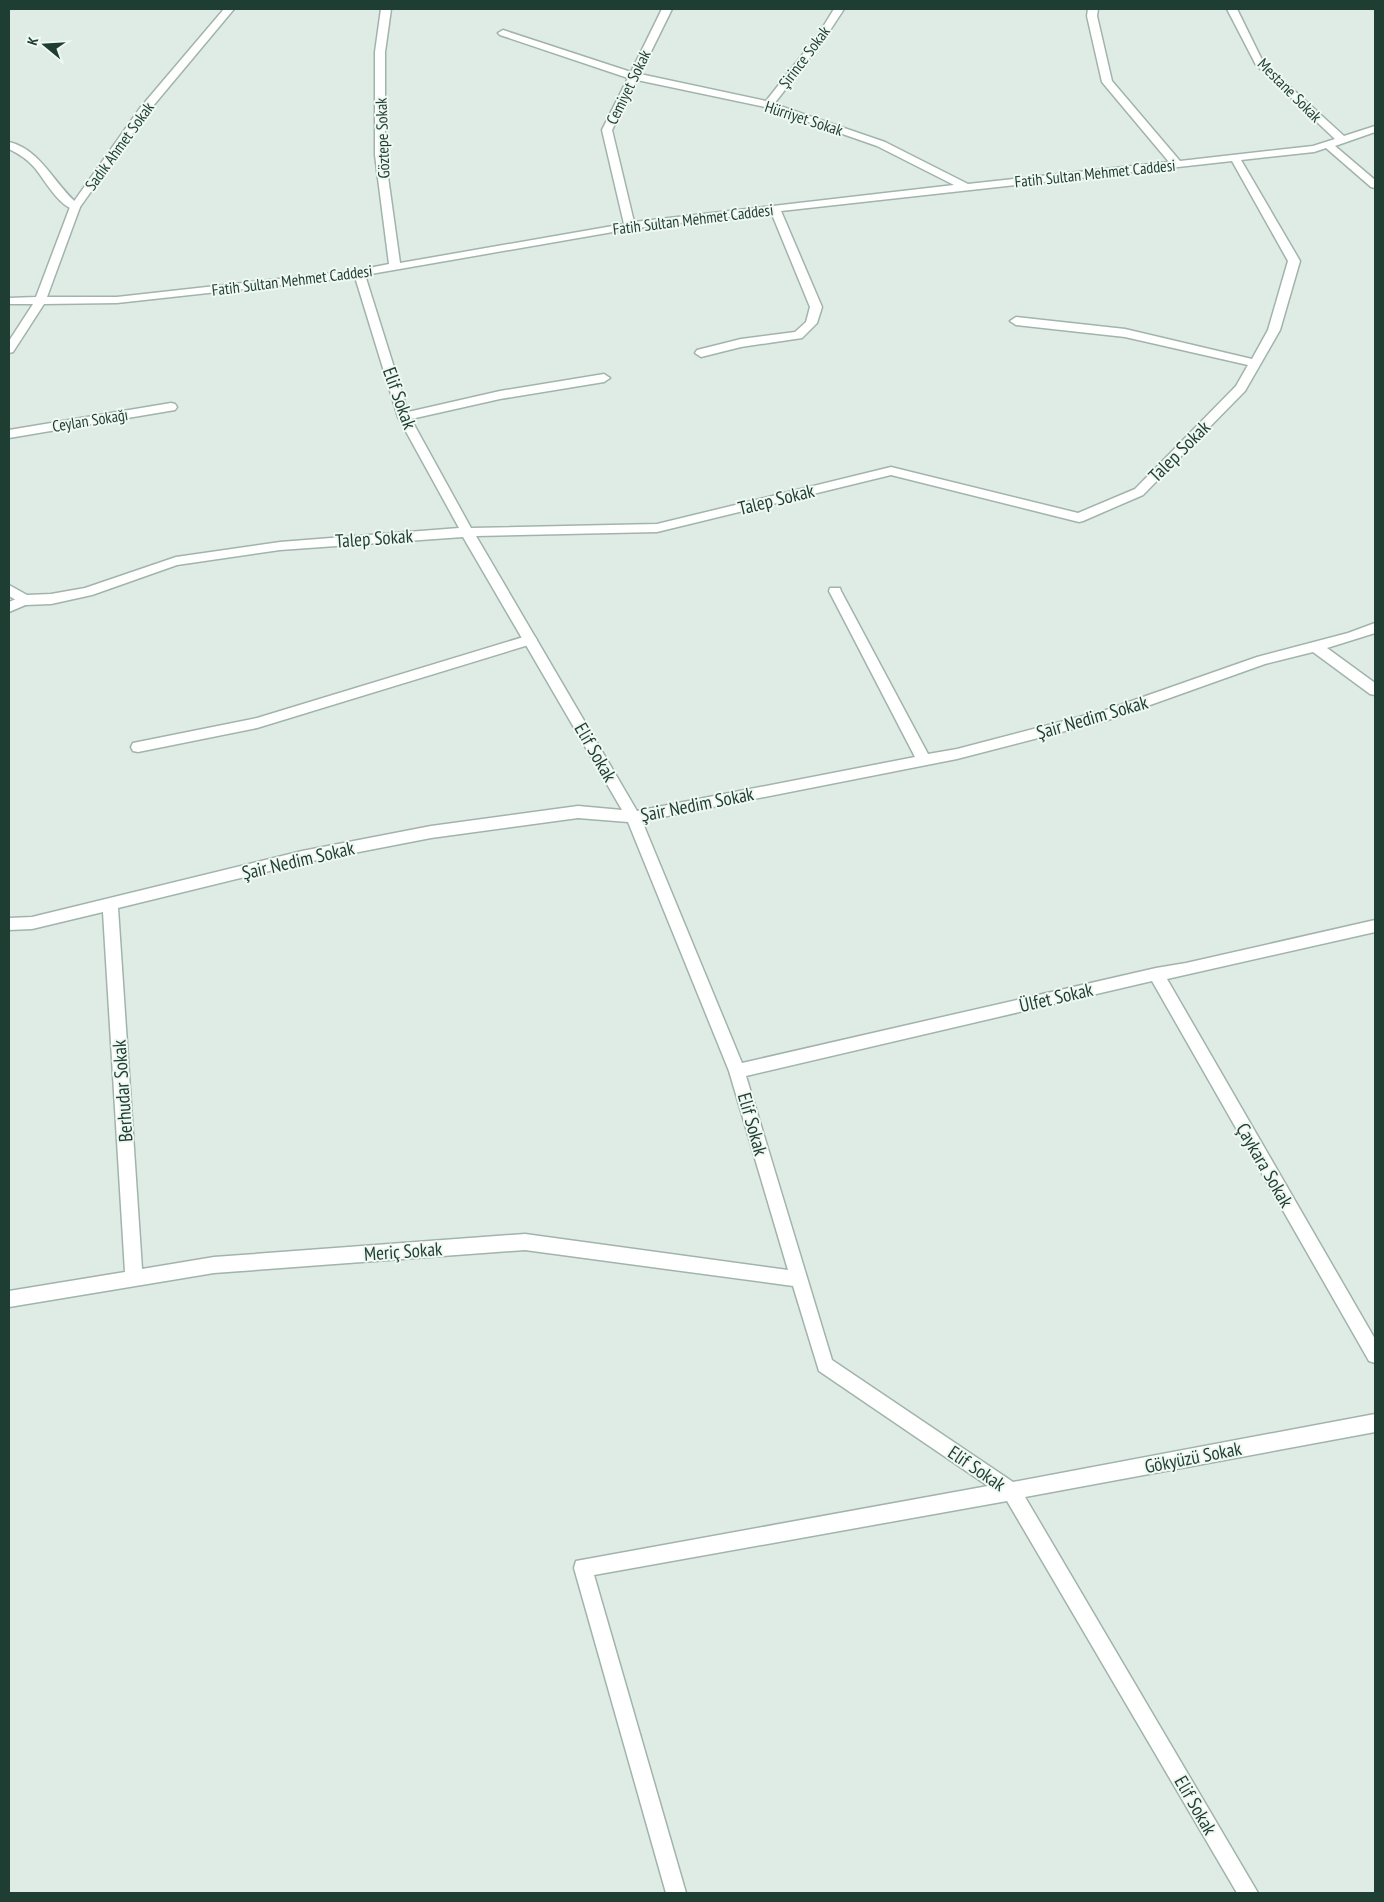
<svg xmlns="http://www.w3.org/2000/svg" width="1384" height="1902" font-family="'PT Sans Narrow',sans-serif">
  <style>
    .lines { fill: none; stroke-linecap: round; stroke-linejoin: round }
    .lane-casing { stroke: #a1b4ac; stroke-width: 3 }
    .street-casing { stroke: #a1b4ac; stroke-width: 3 }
    .lane { fill: #fff; fill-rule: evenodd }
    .street { fill: #fff; fill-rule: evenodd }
    .labels { text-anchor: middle; stroke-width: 4; stroke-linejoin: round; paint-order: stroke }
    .far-street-label { font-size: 16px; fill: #1e3d33; stroke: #eff8f3 }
    .street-label { font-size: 19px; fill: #1e3d33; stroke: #eff8f3 }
  </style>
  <rect width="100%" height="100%" fill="#dfece5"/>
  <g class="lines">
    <g class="lane-casing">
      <path id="lane" d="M9,142C42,150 54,185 79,205L80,207L79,209C62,213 44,178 34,167C27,159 19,154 9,149Z
        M25,595L30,597L31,600L30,603L9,612V602Z
        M530,635L535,637L537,640L535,643L257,728L138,752L133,751L131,747L133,743L138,742L257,718Z"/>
    </g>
    <g class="street-casing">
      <path id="street" d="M224,9H234L148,112L80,207L47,297H117L359,270L389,264L375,155V52L381,9H391L385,52V155L400,263L624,224L602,130L628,78L500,35L498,33L503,30L631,72L662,9H672L640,74L766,101L818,35L834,9H844L825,38L774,104L885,142L968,184L1169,162L1102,82L1087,16L1088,9H1098L1097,16L1112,81L1180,161L1313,146L1335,139L1256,65L1227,9H1237L1263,62L1344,136L1375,126V132L1335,146L1375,180V188L1371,187L1326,148L1314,152L1241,160L1300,261L1280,330L1245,391L1143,495L1083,521L1079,522L891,475L657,532L476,536L637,811L915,757L829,591L830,588H840L841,591L928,754L957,749L1106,710L1257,657L1348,633L1375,623V633L1327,648L1375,683V695L1370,694L1313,652L1265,664L1108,720L957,759L642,821L742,1063L1156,968L1186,963L1375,920V932L1167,979L1375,1339V1363L1369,1361L1152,981L746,1076L832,1360L1013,1482L1375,1414V1432L1025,1497L1258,1893H1237L1007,1501L594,1575L686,1893H666L574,1568L576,1561L988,1486L819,1371L793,1286L525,1250L214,1273L9,1307V1291L125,1272L103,912L32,929L9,930V918L32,917L302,851L431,826L578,806L622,810L463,537L280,550L177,565L92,595L51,604L25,605L9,596V585L27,595L51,594L85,588L176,557L280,542L459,528L398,417L355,277L117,303L44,304L13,352L9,353V341L33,304H9V298L36,297L70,207L140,108ZM637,80L765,107L877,146L954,185L634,222L612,130ZM1232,161L1288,261L1268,330L1252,359L1125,329L1016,317L1010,321L1016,325L1125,337L1248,365L1236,386L1135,489L1078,513L891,467L657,524L471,528L411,419L500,399L604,382L610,378L604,374L500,391L408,412L365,275L630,229L771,212L810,307L806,322L795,332L741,339L697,350L695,353L701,357L741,347L802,338L817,323L822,307L781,211ZM578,818L628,822L729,1071L788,1270L525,1234L214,1257L142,1269L118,908L302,863L431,838Z
        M171,403L175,404L177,407L175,410L9,438V430Z"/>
    </g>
    <use href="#lane" class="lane"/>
    <use href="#street" class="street"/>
  </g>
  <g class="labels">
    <g class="far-street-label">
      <text transform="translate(804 57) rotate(-53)" y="6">Şirince Sokak</text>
      <text transform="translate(628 87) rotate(-64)" y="6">Cemiyet Sokak</text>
      <text transform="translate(1290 90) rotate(45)" y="6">Mestane Sokak</text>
      <text transform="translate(804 118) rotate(18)" y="6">Hürriyet Sokak</text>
      <text transform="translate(382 138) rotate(-92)" y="6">Göztepe Sokak</text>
      <text transform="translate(119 146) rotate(-54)" y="6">Sadık Ahmet Sokak</text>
      <text transform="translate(1095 173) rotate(-6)" y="6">Fatih Sultan Mehmet Caddesi</text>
      <text transform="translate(693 219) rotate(-7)" y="6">Fatih Sultan Mehmet Caddesi</text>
      <text transform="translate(292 280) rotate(-7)" y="6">Fatih Sultan Mehmet Caddesi</text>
      <text transform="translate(90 420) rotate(-9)" y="6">Ceylan Sokağı</text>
    </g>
    <g class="street-label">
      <text transform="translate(400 398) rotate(70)" y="7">Elif Sokak</text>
      <text transform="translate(1179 451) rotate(-45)" y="7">Talep Sokak</text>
      <text transform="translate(776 499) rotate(-14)" y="7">Talep Sokak</text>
      <text transform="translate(374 538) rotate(-4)" y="7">Talep Sokak</text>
      <text transform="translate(1092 717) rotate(-16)" y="7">Şair Nedim Sokak</text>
      <text transform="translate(596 752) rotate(60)" y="7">Elif Sokak</text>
      <text transform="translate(697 804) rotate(-11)" y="7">Şair Nedim Sokak</text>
      <text transform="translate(298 860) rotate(-13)" y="7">Şair Nedim Sokak</text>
      <text transform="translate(1056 997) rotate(-13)" y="7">Ülfet Sokak</text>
      <text transform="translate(122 1091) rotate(-94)" y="7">Berhudar Sokak</text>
      <text transform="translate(753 1124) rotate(74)" y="7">Elif Sokak</text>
      <text transform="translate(1265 1165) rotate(60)" y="7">Çaykara Sokak</text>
      <text transform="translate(403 1251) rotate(-4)" y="7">Meriç Sokak</text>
      <text transform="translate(1193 1457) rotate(-11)" y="7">Gökyüzü Sokak</text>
      <text transform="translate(977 1468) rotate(34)" y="7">Elif Sokak</text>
      <text transform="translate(1196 1805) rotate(60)" y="7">Elif Sokak</text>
    </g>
  </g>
  <rect width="1384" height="1902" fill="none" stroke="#1e3d33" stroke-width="20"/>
  <g transform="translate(45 45) rotate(288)" stroke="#eff8f3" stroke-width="4" paint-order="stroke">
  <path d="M0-4L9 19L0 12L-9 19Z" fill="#1e3d33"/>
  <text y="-8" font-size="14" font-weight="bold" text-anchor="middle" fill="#1e3d33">K</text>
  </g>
</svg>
